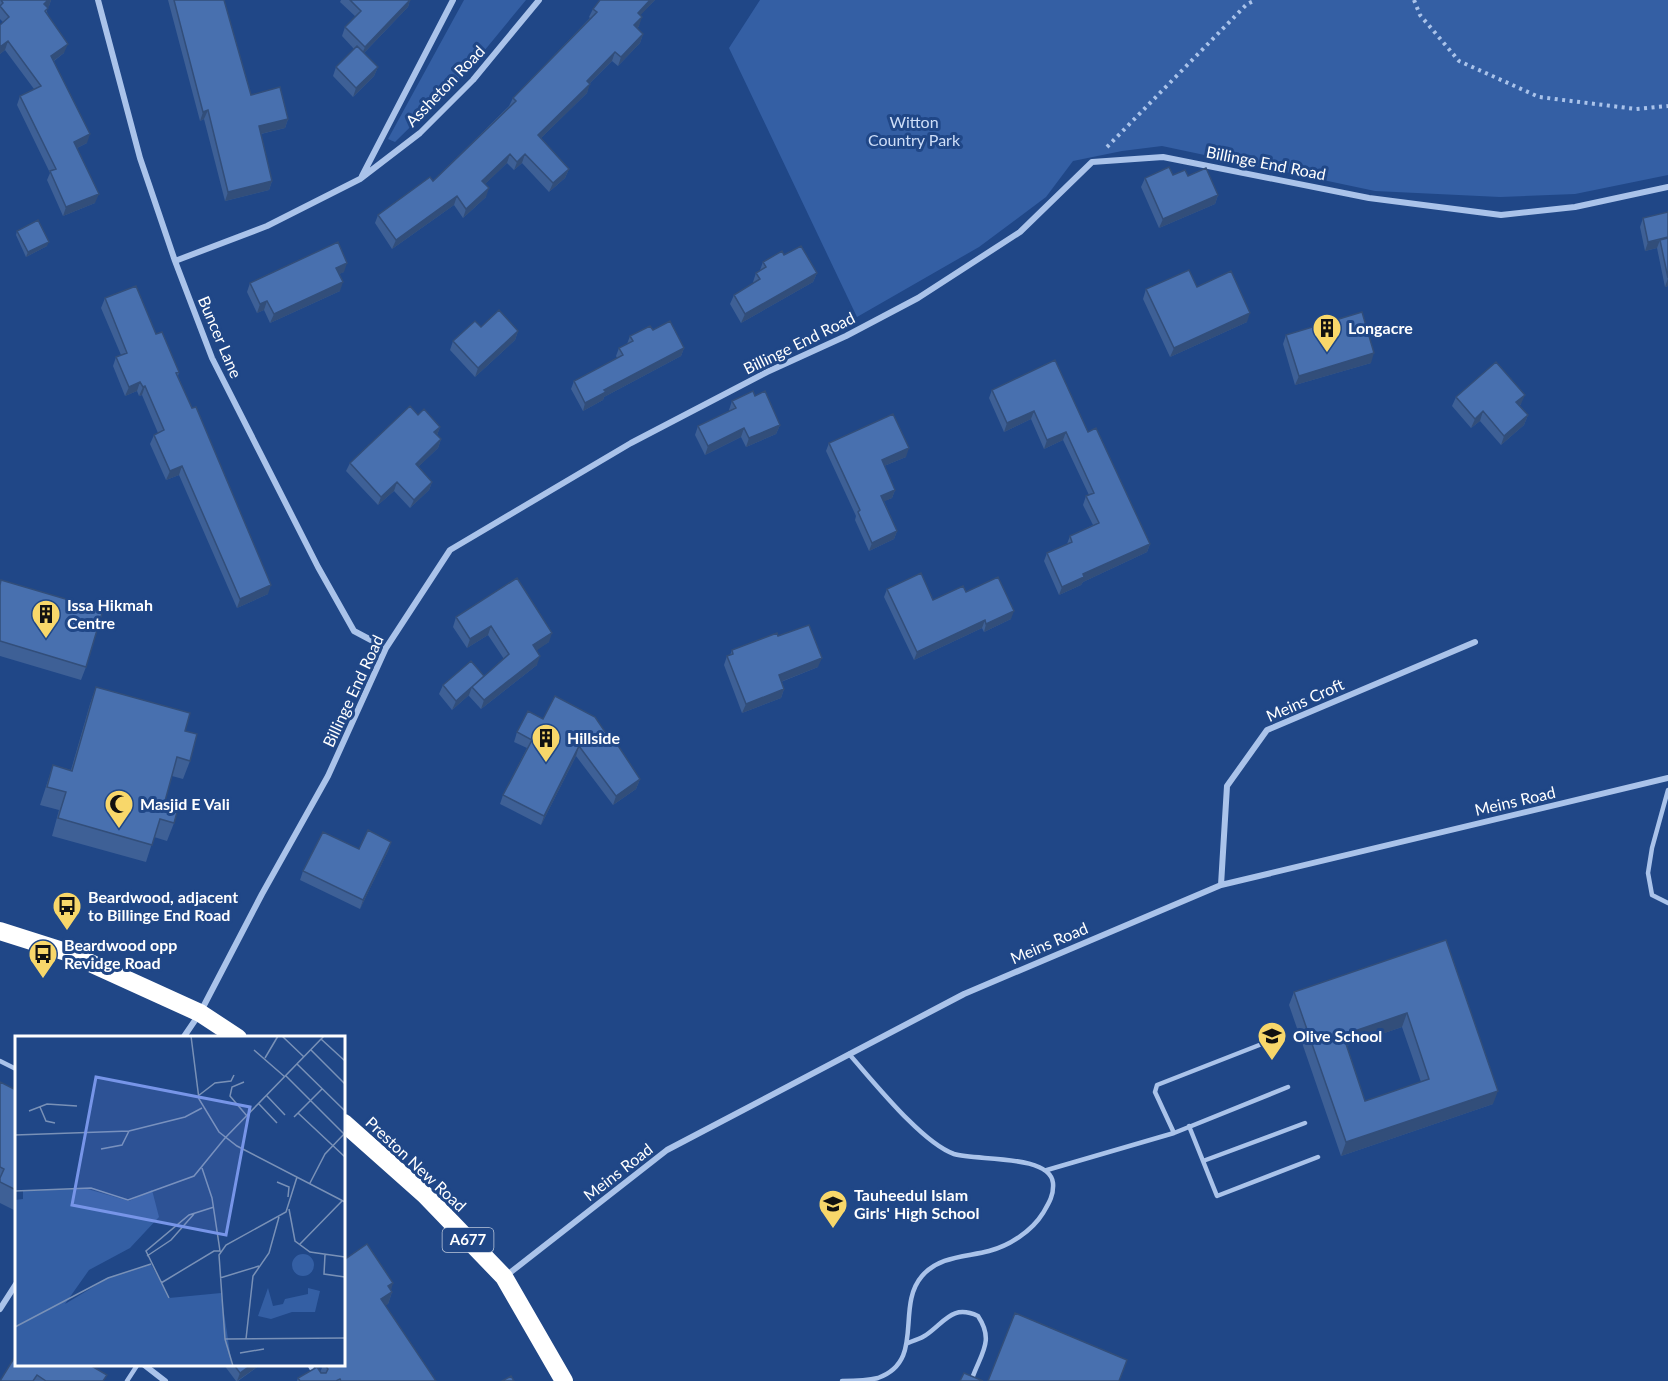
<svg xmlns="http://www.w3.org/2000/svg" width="1668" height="1381" font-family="Lato,sans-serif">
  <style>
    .green { fill: #345fa4 }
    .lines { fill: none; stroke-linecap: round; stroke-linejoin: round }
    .path { stroke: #aac3ea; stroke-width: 4; stroke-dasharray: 3 4.5; stroke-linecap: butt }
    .lane { stroke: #aac3ea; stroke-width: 4.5 }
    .street { stroke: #aac3ea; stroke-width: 6 }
    .highway { stroke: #fff; stroke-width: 18 }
    .wall { fill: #3e6096; fill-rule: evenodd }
    .shaded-wall { fill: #324e7a }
    .building { fill: #4870af; stroke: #324e7a; stroke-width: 1.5; fill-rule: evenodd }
    .labels { text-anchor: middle; stroke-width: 6; stroke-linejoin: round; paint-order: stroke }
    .shield { fill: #204787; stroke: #bcc8db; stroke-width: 1.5 }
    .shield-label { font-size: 15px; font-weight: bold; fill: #fff }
    .street-label { font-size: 16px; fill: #fff; stroke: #204787 }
    .park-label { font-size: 16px; fill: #cedef8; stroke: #204787 }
    .poi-label { font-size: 16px; font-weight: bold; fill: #fff; stroke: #204787; text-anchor: start }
    .inset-road { fill: none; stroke: #7991b7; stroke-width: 1.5 }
    .view { fill: #7795e8; fill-opacity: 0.15; stroke: #7795e8; stroke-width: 3 }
    .inset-edge { fill: none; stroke: #fff; stroke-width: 3 }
  </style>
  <rect width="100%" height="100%" fill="#204787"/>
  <path class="green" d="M464,0H526L470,68L395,142L388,139Z
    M760,0H1668V175L1575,194L1500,197L1375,191L1162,146L1122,151L1073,161L1046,197L979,247L857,317L729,48Z"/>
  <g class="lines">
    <path class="path" d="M1414,0L1420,15L1459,61L1539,97L1636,109L1668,106
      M1107,147L1247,4L1256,0"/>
    <path class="lane" d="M1668,790L1652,848L1648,873L1652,895L1668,903
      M0,1061L16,1069
      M1189,1126L1217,1196L1318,1157
      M1174,1133L1155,1092L1157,1085L1267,1042
      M1203,1161L1305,1123
      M1047,1170L1174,1133L1288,1087
      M908,1343C914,1340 921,1339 926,1335C945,1322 952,1304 978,1316C994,1340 982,1352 973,1376
      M309,1364L319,1381
      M127,1381L138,1364
      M842,1381C854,1381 866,1381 878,1378C926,1361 895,1307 922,1276C939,1256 966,1257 989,1251C1009,1246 1032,1231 1043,1213C1049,1203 1054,1195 1053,1183C1050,1154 976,1161 954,1154C922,1143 873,1081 849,1054"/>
    <path class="street" d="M98,0L140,158L175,261L212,358L318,567L354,631L386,648
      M362,176L453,0
      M175,261L267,226L360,179L420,133L473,80L539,0
      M1221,885L1227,786L1267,730L1475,642
      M183,1038L200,1013L262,894L328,776L386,648L450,550L631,443L767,372L846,336L918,298L1020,232L1092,162L1163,157L1369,198L1501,215L1575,207L1668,187
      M507,1275L667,1150L964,994L1221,885L1668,778
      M0,1309L16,1284
      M143,1364L165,1381"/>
    <path class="highway" d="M0,931L66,952L200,1013L238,1038
      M344,1123L425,1195L504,1277L564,1381"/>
  </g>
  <path class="wall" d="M0,0H51L49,6L47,7V12L64,53L54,61L87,143L77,148L95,203L63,216L47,180L50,173L17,105L20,96L34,89L5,50L0,54V25L3,22L0,19Z
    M168,0H224L251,95L288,119L285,128L261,134L272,181L269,190L225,201L204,119L200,121Z
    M341,0H410L408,7L364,53L378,67L374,76L353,97L333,76L336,67L354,49L342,36L345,27L356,17L340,2Z
    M655,0L640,15L639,26L637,28L643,34L640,43L618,66L612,61L589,84L587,93L541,138L569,169L565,178L549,192L522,163L514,170L507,163L485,184L486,197L463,218L454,205L392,249L375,223L378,215L433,181L509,106L513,98L590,18L589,17L593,9Z
    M1173,175L1188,176L1218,195L1215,204L1159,228L1141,187L1145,178Z
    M1668,212V286L1665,287L1657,248L1645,251L1640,227L1643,218Z
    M17,231L47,246L26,257L16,235Z
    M784,255L817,273L813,282L741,323L730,304L734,295L754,283L753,282L756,273L760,270L763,262Z
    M344,272L339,274L340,291L270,323L264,310L257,313L247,292L250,283Z
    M1197,287L1247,322L1170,357L1143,299L1146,289Z
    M105,298L156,334L179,372L178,376L268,594L237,608L179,475L166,480L150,444L154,435L158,433L142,395L139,396L137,391L125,396L113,366L116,357L121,355L101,308Z
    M481,327L518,331L515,340L475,377L450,350L453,341Z
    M653,330L684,348L681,356L604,397L603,400L583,411L571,389L574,381L617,358L616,356L619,348L627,344L630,336Z
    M1286,335L1371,363L1295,385L1283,344Z
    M992,390L1088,432L1150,544L1147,552L1083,582L1081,585L1059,595L1044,561L1047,553L1067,544L1070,536L1093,525L1083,505L1086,496L1089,495L1063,440L1044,449L1031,419L1004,432L989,398Z
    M755,396L780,425L776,434L746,447L741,437L705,455L695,435L698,426L730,411L729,410L732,401Z
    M1456,397L1521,404L1519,406L1528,415L1524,425L1501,445L1480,421L1471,428L1452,406Z
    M418,415L440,427L437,435L441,439L438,448L418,467L432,482L429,490L410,508L394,491L378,505L346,471L350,463Z
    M829,443L906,457L884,466L895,490L892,498L884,501L897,531L894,539L869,551L855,520L856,516L826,451Z
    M517,578L549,642L536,650L537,665L481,709L469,696V695L452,710L439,694L443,685L484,676L504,659L488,635L467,648L453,627L456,617Z
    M0,584L86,667L81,680L0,656Z
    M887,589L933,600L966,592L1011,619L984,632L982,628L914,660L884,597Z
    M778,636L818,667L781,682L784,689L781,698L742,713L724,665L727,656L730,655L732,650Z
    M96,687L185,731L190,761L183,779L172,776L165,801L174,823L167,841L154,837L146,862L52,836L59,810L40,805L53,765L71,770L90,704Z
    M543,719L612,742L640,779L636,789L613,805L576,756L541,825L500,804L503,795L527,748L514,742L517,732Z
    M391,842L388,851L360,909L300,880L303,871L359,849Z
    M1446,940L1493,1104L1341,1156L1289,1005L1294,992ZM1402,1027L1421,1082L1365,1101L1346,1046Z
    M0,1082L16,1090V1211L0,1203Z
    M391,1290L392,1292L388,1304L385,1305L436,1381H297L298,1378L320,1372L322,1368L320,1365H344Z
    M16,1355L104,1381H0Z
    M224,1365H260L238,1381H236Z"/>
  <path class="shaded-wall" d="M48,0H51L49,6L41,13L44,4Z
    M410,0L408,7L361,56L365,47Z
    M650,0H655L634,22L638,13Z
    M642,17L639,26L631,34L634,25Z
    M643,34L640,43L618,66L621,57Z
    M8,41L5,50L0,54V47Z
    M68,44L64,53L48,65L51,56Z
    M615,52L612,61L583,90L587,81Z
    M378,67L374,76L353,97L356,88Z
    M590,84L587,93L535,144L538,135Z
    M208,110L204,119L200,121L203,112Z
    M288,119L285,128L256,135L259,126Z
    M90,134L87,143L71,151L74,142Z
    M510,154L507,163L479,190L482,181Z
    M525,154L522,163L514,170L517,162Z
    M569,169L565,178L549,192L553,183Z
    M272,181L269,190L225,201L228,192Z
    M489,188L486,197L463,218L466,209Z
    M99,194L95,203L63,216L66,207Z
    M1218,195L1215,204L1159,228L1163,219Z
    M457,196L454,205L392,249L396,240Z
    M1660,240L1657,248L1645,251L1648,242Z
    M49,242L47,246L26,257L28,252Z
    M347,263L344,272L333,277L336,268Z
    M817,273L813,282L741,323L745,314Z
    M1668,278V286L1665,287Z
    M343,282L340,291L270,323L274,314Z
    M267,301L264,310L257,313L260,304Z
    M1250,313L1247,322L1170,357L1174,348Z
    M518,331L515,340L475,377L478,368Z
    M684,348L681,356L604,397L603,400L583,411L585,403L604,390Z
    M1374,353L1371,363L1295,385L1299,376Z
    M140,382L137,391L125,396L129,387Z
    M145,386L142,395L139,396L143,387Z
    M1525,395L1521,404L1513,411L1516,402Z
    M1034,411L1031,419L1004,432L1007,423Z
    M1483,411L1480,421L1471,428L1475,419Z
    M1528,415L1524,425L1501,445L1504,436Z
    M780,425L776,434L746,447L749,438Z
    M440,427L437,435L434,432Z
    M744,428L741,437L705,455L708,446Z
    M1066,432L1063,440L1044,449L1047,440Z
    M441,439L438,448L413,472L416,464Z
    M909,448L906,457L879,468L882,460Z
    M182,466L179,475L166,480L170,471Z
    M397,482L394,491L378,505L381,497Z
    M432,482L429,490L410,508L414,500Z
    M895,490L892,498L878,504L881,496Z
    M897,531L894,539L869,551L872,543Z
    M1150,544L1147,552L1083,582L1081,585L1059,595L1062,587L1083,574Z
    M271,585L268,594L237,608L240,599Z
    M1014,611L1011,619L984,632L986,624Z
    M985,620L982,628L914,660L917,652Z
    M491,626L488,635L467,648L470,639Z
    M552,633L549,642L530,655L533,645Z
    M540,656L537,665L481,709L484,700Z
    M822,658L818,667L775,684L779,675Z
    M484,676L472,687L469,695L452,710L456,701Z
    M784,689L781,698L742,713L746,704Z
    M579,746L576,756L541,825L544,816Z
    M640,779L636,789L613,805L616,796Z
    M391,842L388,851L360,909L363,900Z
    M1407,1013L1402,1027L1338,1049L1343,1035Z
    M1498,1091L1493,1104L1341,1156L1346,1142Z
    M393,1283L390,1294L392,1292L388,1304L377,1311L381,1299L388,1286Z
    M251,1365H260L237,1381L240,1373Z"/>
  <path class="building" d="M1,0H48L44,4L48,8L45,11L68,44L51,56L90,134L74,142L99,194L66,207L50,171L56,169L20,96L41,86L8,41L0,47V25L9,17L0,6L3,3Z
    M174,0H224L251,95L280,87L288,119L259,126L272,181L228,192L208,110L203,112Z
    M350,0H410L365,47L345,27L361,11Z
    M600,0H650L638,13L642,17L634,25L643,34L621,57L615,52L587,81L590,84L538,135L569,169L553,183L525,154L517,162L510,154L482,181L489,188L466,209L457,196L396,240L378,215L430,177L433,181L516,101L513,98L597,12L593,9Z
    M357,46L378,67L356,88L336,67Z
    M1169,167L1173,175L1185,170L1188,176L1206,168L1218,195L1163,219L1145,178Z
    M1668,212V237L1648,242L1643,218Z
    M38,220L49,242L28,252L17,231Z
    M1668,238V278L1660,240Z
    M338,242L347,263L336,268L343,282L274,314L267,301L260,304L250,283Z
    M801,246L817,273L745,314L734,295L760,279L756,273L766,267L763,262L782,251L784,255Z
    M1189,270L1197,287L1231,271L1250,313L1174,348L1146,289Z
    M136,286L156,334L162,332L179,372L176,373L192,408L196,407L271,585L240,599L182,466L170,471L154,435L164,430L145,386L143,387L140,382L129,387L116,357L127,353L105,298Z
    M499,310L518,331L478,368L453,341L475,321L481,327Z
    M1362,312L1374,353L1299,376L1286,335Z
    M670,321L684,348L604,390L606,392L585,403L574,381L623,355L619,348L633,341L630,336L650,326L653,330Z
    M1055,360L1088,432L1096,428L1150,544L1083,574L1084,577L1062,587L1047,553L1072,542L1070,536L1099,523L1086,496L1094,493L1066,432L1047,440L1034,411L1007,423L992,390Z
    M1496,362L1525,395L1516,402L1528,415L1504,436L1483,411L1475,419L1456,397Z
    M753,391L755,396L765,391L780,425L749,438L744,428L708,446L698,426L736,408L732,401Z
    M410,406L418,415L424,409L440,427L434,432L441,439L416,464L432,482L414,500L397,482L381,497L350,463Z
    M893,414L909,448L882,460L895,490L881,496L897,531L872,543L858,512L860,510L829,443Z
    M921,573L933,600L963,586L966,592L998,577L1014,611L986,624L985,620L917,652L887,589Z
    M517,578L552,633L533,645L540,656L484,700L472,687L509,654L491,626L470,639L456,617Z
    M1,580L103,610L86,667L0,641V585Z
    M809,625L822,658L779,675L784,689L746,704L727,656L733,654L732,650L777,633L778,636Z
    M471,661L484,676L456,701L443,685Z
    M96,687L190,713L185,731L197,734L190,761L177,757L165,801L179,805L174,823L160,819L152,845L58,818L66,792L47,787L53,765L72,771Z
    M555,696L595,717L612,742L615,741L640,779L616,796L579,746L544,816L503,795L532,740L517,732L528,711L543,719Z
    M368,830L391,842L363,900L303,871L323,832L359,849Z
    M1446,940L1498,1091L1346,1142L1294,992ZM1407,1013L1429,1079L1365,1101L1343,1035Z
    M0,1082L16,1090V1190L0,1182V1178L4,1169L0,1167Z
    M367,1244L393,1283L388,1286L392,1292L381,1299L436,1381H341L340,1379L336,1381H300L298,1378L317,1367L321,1373H326L328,1369L325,1365H344V1260Z
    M1015,1313L1127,1360L1119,1381H988Z
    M16,1355V1365H90L107,1375L103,1381H46L37,1375L33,1381H0Z
    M234,1365H251L240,1373Z
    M964,1373L983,1381H960Z
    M511,1376L514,1381H502Z"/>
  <defs>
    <g id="building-pin" transform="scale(1.5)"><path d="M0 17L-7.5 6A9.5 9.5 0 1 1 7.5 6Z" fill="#f8d76a" stroke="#204787"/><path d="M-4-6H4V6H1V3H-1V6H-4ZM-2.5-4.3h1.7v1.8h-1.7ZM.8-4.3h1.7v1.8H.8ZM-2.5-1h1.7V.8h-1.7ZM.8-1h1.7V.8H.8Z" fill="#111"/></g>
    <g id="mosque-pin" transform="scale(1.5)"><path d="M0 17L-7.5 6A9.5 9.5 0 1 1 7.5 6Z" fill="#f8d76a" stroke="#204787"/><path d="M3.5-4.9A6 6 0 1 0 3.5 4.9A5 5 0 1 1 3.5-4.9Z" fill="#111"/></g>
    <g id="bus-pin" transform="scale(1.5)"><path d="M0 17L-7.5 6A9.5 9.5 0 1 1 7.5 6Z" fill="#f8d76a" stroke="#204787"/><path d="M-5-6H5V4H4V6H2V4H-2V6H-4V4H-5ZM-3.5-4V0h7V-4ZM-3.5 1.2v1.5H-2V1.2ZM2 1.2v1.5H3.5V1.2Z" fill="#111"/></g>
    <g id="school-pin" transform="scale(1.5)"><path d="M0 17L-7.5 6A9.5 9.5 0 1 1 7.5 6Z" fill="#f8d76a" stroke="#204787"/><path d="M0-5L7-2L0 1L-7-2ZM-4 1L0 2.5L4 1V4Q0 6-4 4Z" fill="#111"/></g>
  </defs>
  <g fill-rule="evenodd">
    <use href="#building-pin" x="1327" y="328"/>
    <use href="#building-pin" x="46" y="614"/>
    <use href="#building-pin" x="546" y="738"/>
    <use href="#mosque-pin" x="119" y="804"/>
    <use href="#bus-pin" x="67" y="906"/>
    <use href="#bus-pin" x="43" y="954"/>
    <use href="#school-pin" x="1272" y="1036"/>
    <use href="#school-pin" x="833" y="1204"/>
  </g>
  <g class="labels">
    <rect class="shield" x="442.5" y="1228" width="51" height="24" rx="4.5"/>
    <g class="shield-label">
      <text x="468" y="1245">A677</text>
    </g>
    <g class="street-label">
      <text transform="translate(445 86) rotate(-46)" y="6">Assheton Road</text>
      <text transform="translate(1266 163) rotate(11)" y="6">Billinge End Road</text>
      <text transform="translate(220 337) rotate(67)" y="6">Buncer Lane</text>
      <text transform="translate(799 343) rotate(-26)" y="6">Billinge End Road</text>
      <text transform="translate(353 691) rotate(-65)" y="6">Billinge End Road</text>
      <text transform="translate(1305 700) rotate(-24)" y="6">Meins Croft</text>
      <text transform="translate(1515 801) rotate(-13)" y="6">Meins Road</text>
      <text transform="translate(1049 943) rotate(-23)" y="6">Meins Road</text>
      <text transform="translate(416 1164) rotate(43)" y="6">Preston New Road</text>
      <text transform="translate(618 1172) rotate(-38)" y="6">Meins Road</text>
    </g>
    <g class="park-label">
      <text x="914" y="128">Witton<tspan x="914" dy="18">Country Park</tspan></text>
    </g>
    <g class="poi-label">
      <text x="1348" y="334">Longacre</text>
      <text x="67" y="611">Issa Hikmah<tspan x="67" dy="18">Centre</tspan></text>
      <text x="567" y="744">Hillside</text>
      <text x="140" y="810">Masjid E Vali</text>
      <text x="88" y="903">Beardwood, adjacent<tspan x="88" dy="18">to Billinge End Road</tspan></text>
      <text x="64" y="951">Beardwood opp<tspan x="64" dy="18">Revidge Road</tspan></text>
      <text x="1293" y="1042">Olive School</text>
      <text x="854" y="1201">Tauheedul Islam<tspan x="854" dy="18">Girls' High School</tspan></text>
    </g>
  </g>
  <g transform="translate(15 1036)">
    <rect width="330" height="330" fill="#204787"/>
    <path d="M69,152L114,165L137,154L144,181L115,212L74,234L50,268L93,242L136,228L154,262L206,257L217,330H0V164L8,163V155ZM277 229a11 11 0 1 1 22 0a11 11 0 1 1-22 0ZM253,252L258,270L268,268L270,263L293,258V252L305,255L300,276H277L256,283L243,280Z" fill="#345fa4"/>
    <path class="inset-road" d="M176,0L184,63L204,96L222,110L330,166M267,0L289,21M306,3L330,25M239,14L270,41M296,14L330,48M250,22L263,0M282,28L330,75M271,40L329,98M229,46L217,51L215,60L232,80M183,60L200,47L216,45L219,39M252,60L270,79M244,68L262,87M25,71L31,85L40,87M14,75L32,68L62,70M283,77L330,121M279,81L307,53M0,99L114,95L170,81L187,72M86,113L107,109L114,95M262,146L274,151L273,161M295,147L310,118L330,97M0,155L76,152L113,164L179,140L210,102L309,0M274,173L280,205L295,216L330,221M285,208L327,165M310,219L309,238L330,241M132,220L156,204L179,178M205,242L244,230M146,247L199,215H205L197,162L187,132M154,262L131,215L174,179L199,171M0,291L93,242L136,228M210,303L330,302M231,303L238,240L254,217L264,181M225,317L249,313M218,330L210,303L204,219L211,209L271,176L282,141"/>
    <path class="view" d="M81,41L235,71L211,199L57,169Z"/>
    <rect width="330" height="330" class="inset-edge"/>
  </g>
</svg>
